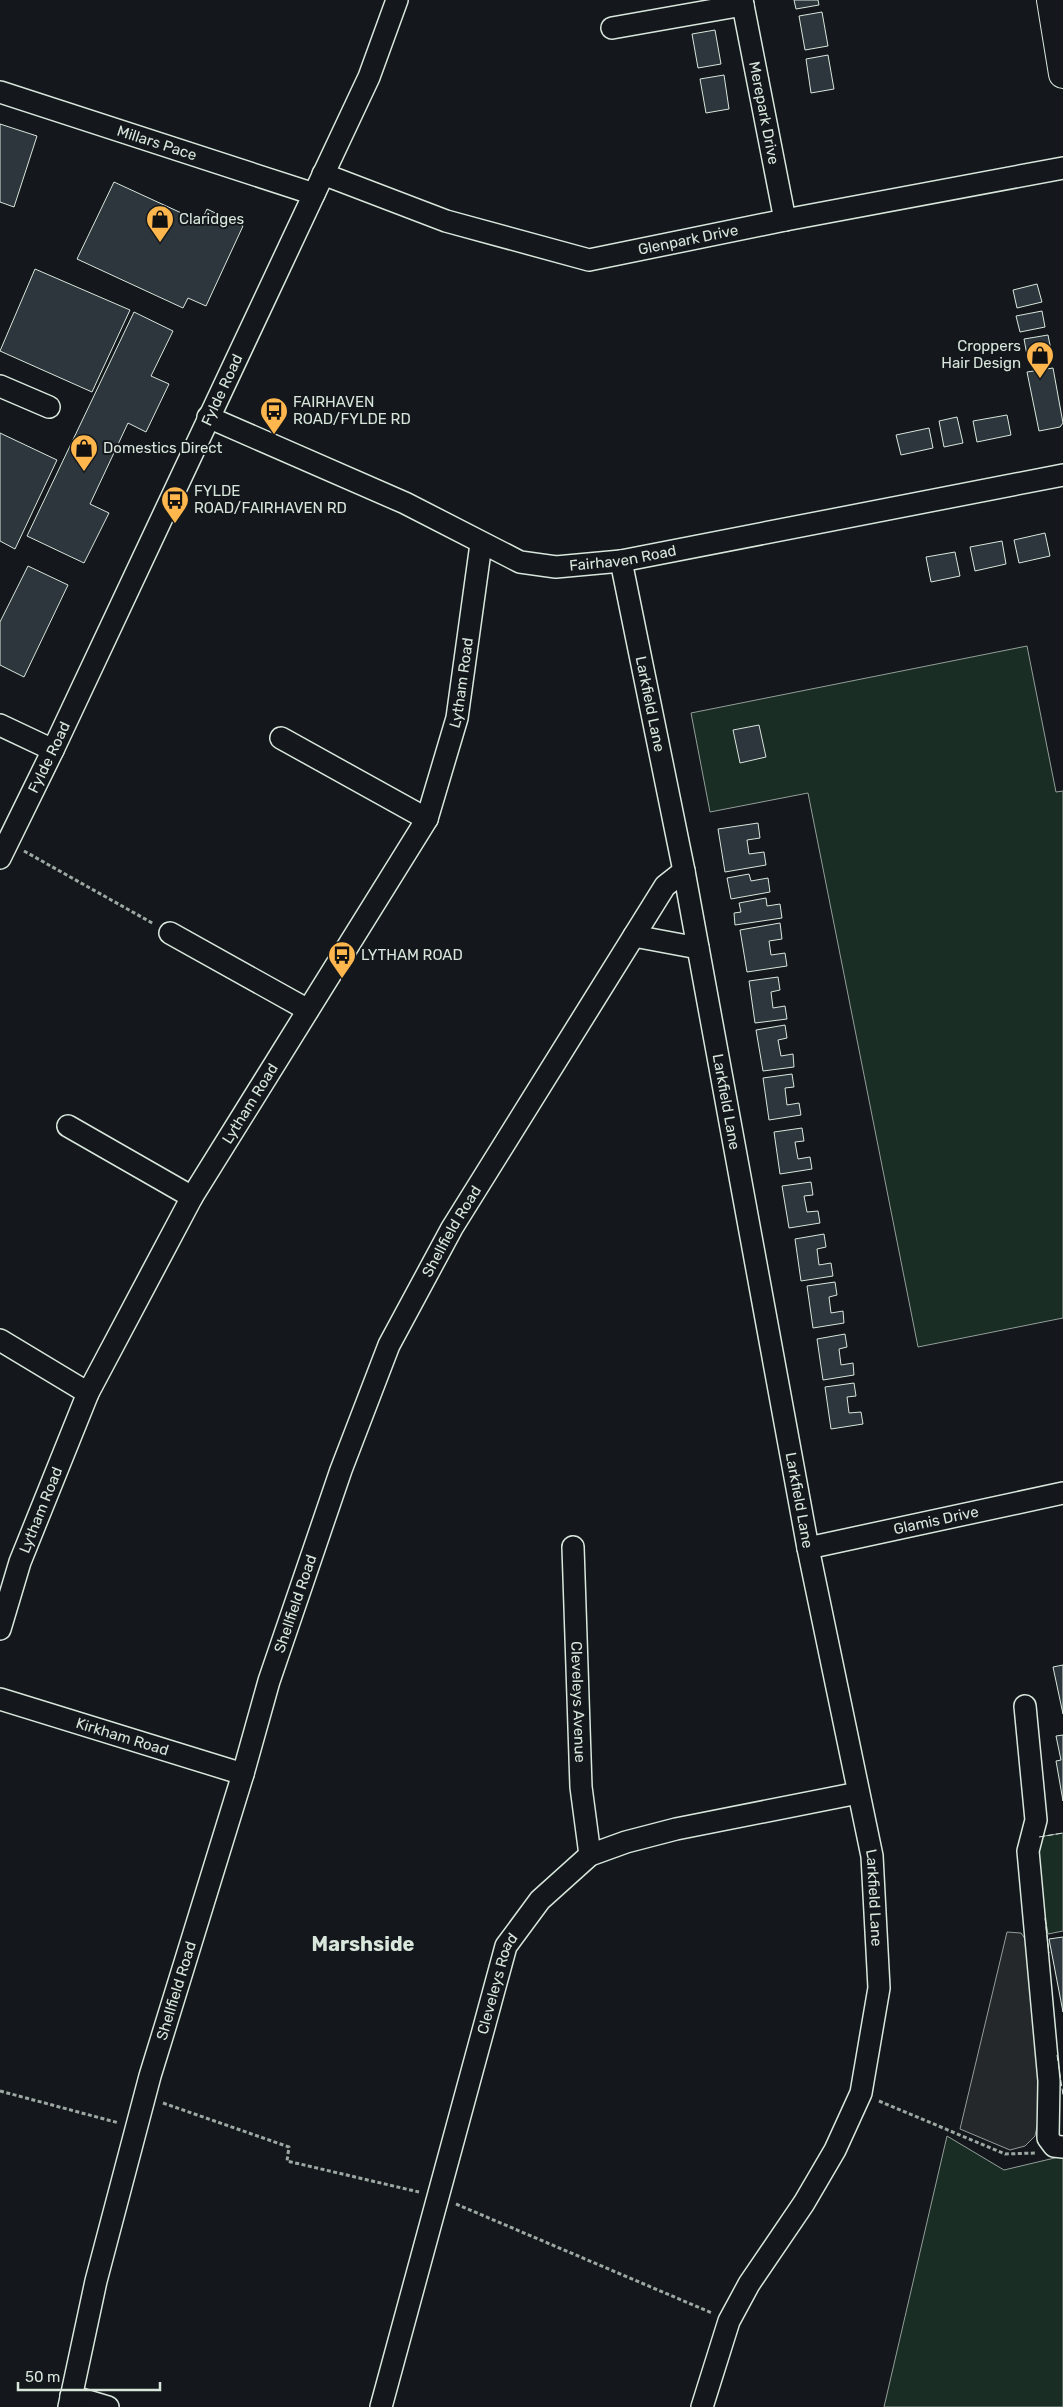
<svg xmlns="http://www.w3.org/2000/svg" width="1063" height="2407" font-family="Rubik,sans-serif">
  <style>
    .green { fill: #1a2d24; stroke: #939e99 }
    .parking { fill: #24282b; stroke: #939e99 }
    .building { fill: #2c363c; stroke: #d8e6dc }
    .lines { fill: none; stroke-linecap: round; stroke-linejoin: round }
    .minor-casing { stroke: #d8e6dc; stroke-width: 24 }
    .highway-casing { stroke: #d8e6dc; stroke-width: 30 }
    .path { stroke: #9da8a2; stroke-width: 3; stroke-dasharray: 4 2.5; stroke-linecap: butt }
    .minor { stroke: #14181c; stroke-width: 21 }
    .highway { stroke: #14181c; stroke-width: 28 }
    .fence { stroke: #d8e6dc; stroke-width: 1; stroke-dasharray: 6 2.5; stroke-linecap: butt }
    .labels { text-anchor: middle; stroke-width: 4; stroke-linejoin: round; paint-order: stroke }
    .street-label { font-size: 15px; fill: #d8e6dc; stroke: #14181c }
    .poi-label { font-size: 15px; fill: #d8e6dc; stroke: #14181c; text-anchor: start }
    .district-label { font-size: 20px; font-weight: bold; fill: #d8e6dc; stroke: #14181c }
  </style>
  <rect width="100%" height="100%" fill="#14181c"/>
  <path class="green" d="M1027,646L1056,792L1063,791V1318L918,1347L808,793L710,812L691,713Z
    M1063,1833V1931L1048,1934L1032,1838Z
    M947,2136L1004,2170L1063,2156V2407H884Z"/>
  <path class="parking" d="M1007,1932L1021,1933L1029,1944L1041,2107L1035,2136L1025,2146L1010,2150L960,2129Z"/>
  <path class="building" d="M794,0H818L819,5L796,9Z
    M822,12L828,46L805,50L799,16Z
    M715,30L721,64L698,68L692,34Z
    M828,55L834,89L811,93L806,59Z
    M724,75L729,109L706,113L700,79Z
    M0,124L37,136L14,207L0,202Z
    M114,182L201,222L207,209L243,226L206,306L188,298L183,308L77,259Z
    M35,269L130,310L92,392L0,351Z
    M1037,284L1042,302L1017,308L1013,290Z
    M1042,311L1045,327L1020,332L1016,316Z
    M134,312L173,331L151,376L169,384L146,432L128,423L90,504L109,513L84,563L27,536Z
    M1048,335L1051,350L1027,355L1024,339Z
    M1053,368L1063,423L1060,427L1039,431L1027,372Z
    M1007,415L1011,435L977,442L973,421Z
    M957,417L963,443L944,447L939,421Z
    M929,428L933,448L901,455L896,435Z
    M0,433L57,460L15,549L0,541Z
    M1045,533L1050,556L1019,563L1014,540Z
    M1002,541L1006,564L975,571L970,547Z
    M955,552L960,576L931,582L926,557Z
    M28,566L68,585L24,677L0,665V622Z
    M759,725L766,757L740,763L733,730Z
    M758,823L760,838L747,840L749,854L764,852L766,865L725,872L718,829Z
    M749,874L751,881L768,878L770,892L731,899L727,878Z
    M766,898L767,906L780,904L782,918L735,925L734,913L741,912L739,903Z
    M780,923L782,939L769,941L771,955L785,953L787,966L747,972L740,930Z
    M778,977L780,990L771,992L773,1008L785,1006L787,1019L755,1023L749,981Z
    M785,1025L787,1038L778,1040L781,1056L793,1054L794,1067L763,1071L756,1030Z
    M792,1074L794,1087L785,1088L787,1105L799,1103L801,1115L769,1120L763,1078Z
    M802,1128L804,1141L795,1142L798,1159L810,1157L812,1169L780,1174L774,1132Z
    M811,1182L813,1195L804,1196L807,1212L818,1211L820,1223L789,1228L782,1186Z
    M824,1234L826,1247L817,1249L819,1265L831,1263L833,1276L801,1281L795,1239Z
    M835,1282L837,1295L829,1297L831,1313L843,1311L844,1323L813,1328L807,1286Z
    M845,1334L847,1347L839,1349L841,1365L853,1363L854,1375L823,1380L817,1339Z
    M854,1383L856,1396L847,1397L849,1413L861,1412L863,1424L831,1429L825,1387Z
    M1063,1665V1714L1053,1667Z
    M1063,1735V1801L1056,1761L1061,1760L1056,1736Z
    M1063,1937V2012L1049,1939Z"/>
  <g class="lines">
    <g class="minor-casing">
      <g id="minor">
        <path id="s1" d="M742,0L785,220"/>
        <path d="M612,28L743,5"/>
        <path id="s2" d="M0,92L314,194"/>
        <path id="s3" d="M323,174L446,221L589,260L785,220L1063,168"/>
        <path d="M0,386L49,407"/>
        <path id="s4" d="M208,417L405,503L520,562L556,567L621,561L1063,475"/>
        <path id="s5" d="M621,561L684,871L808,1548L872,1856L879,1988L861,2093L835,2150L804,2203L749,2284L729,2321L702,2407"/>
        <path d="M0,725L53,750"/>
        <path d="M281,738L427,819"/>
        <path id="s6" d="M0,858L53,750L369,77L397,0"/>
        <path d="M170,933L308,1010"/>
        <path d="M634,936L698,948"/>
        <path d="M68,1126L192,1197"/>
        <path d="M0,1340L88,1393"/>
        <path id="s7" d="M573,1547L581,1787L590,1855"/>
        <path id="s8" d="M808,1548L1063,1493"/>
        <path id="s9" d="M0,1629L20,1562L88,1393L192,1197L427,819L457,718L481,544"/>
        <path id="s10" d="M0,1699L243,1774"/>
        <path d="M1025,1706L1036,1820L1028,1851L1049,2081L1048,2138L1054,2146L1063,2147"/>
        <path d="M71,2396L108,2407"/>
        <path id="s11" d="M69,2407L96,2281L150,2076L243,1774L269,1681L341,1470L389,1345L452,1228L665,886L684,871"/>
        <path id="s12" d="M381,2407L506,1946L540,1900L590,1855L626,1842L676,1829L858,1793"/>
      </g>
    </g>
    <g class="highway-casing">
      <path id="highway" d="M1051,0L1063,74"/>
    </g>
    <path class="path" d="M24,851L154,924
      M0,2091L119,2123
      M879,2101L1005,2154L1035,2153
      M163,2103L289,2147L287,2161L419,2192
      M456,2204L712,2313"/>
    <use href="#minor" class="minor"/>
    <use href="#highway" class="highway"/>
    <path class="fence" d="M1039,1837L1063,1833
      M1045,1918L1049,1953
      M1057,2055L1063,2095"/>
  </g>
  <defs>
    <g id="shop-pin" transform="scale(1.4375)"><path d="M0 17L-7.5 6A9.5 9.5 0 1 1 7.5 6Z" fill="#ffb74d" stroke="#14181c"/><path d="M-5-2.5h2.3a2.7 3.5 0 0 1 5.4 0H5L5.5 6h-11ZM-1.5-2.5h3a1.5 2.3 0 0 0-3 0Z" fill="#111"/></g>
    <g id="bus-pin" transform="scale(1.4375)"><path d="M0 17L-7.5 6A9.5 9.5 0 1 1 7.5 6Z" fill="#ffb74d" stroke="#14181c"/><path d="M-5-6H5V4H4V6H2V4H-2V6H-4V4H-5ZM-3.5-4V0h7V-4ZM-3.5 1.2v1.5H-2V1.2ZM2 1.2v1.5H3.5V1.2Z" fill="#111"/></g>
  </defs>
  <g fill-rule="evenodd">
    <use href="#shop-pin" x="160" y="219"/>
    <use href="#shop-pin" x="1040" y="355"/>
    <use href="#bus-pin" x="274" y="411"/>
    <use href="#shop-pin" x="84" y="448"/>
    <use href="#bus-pin" x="175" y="500"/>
    <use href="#bus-pin" x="342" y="955"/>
  </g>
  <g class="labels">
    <g class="street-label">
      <text dy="5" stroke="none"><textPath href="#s1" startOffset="115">Merepark Drive</textPath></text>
      <text dy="5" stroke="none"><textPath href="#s2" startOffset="165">Millars Pace</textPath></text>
      <text dy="5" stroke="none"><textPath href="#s3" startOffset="381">Glenpark Drive</textPath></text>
      <text dy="5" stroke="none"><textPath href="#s6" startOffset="518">Fylde Road</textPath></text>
      <text dy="5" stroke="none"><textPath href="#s4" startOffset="448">Fairhaven Road</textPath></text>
      <text dy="5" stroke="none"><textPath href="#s9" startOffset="1060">Lytham Road</textPath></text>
      <text dy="5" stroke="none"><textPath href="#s5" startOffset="146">Larkfield Lane</textPath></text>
      <text dy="5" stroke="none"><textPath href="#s6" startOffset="112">Fylde Road</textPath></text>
      <text dy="5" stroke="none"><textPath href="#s5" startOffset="551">Larkfield Lane</textPath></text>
      <text dy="5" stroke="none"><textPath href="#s9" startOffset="584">Lytham Road</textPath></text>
      <text dy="5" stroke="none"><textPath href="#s11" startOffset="1240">Shellfield Road</textPath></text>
      <text dy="5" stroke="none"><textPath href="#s5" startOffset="956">Larkfield Lane</textPath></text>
      <text dy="5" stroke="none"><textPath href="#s9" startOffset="126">Lytham Road</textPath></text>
      <text dy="5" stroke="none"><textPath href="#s8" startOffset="131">Glamis Drive</textPath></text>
      <text dy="5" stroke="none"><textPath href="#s11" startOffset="835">Shellfield Road</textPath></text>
      <text dy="5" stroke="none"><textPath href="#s7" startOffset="155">Cleveleys Avenue</textPath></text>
      <text dy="5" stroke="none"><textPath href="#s10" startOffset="128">Kirkham Road</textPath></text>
      <text dy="5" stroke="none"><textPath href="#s5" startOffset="1361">Larkfield Lane</textPath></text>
      <text dy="5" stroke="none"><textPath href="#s12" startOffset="439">Cleveleys Road</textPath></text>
      <text dy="5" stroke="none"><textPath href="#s11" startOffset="430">Shellfield Road</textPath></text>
    </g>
    <g class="poi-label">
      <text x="179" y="224">Claridges</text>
      <text x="1021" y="351" text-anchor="end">Croppers<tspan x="1021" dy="17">Hair Design</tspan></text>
      <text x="293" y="407">FAIRHAVEN<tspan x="293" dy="17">ROAD/FYLDE RD</tspan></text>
      <text x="103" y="453">Domestics Direct</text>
      <text x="194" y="496">FYLDE<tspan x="194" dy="17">ROAD/FAIRHAVEN RD</tspan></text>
      <text x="361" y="960">LYTHAM ROAD</text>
    </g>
    <g class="district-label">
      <text x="363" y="1951">Marshside</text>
    </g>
  </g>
  <path d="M18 2382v8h142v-8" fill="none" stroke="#d8e6dc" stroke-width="2.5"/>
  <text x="25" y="2382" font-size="15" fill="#d8e6dc" stroke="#14181c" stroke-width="4" paint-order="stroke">50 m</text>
</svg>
